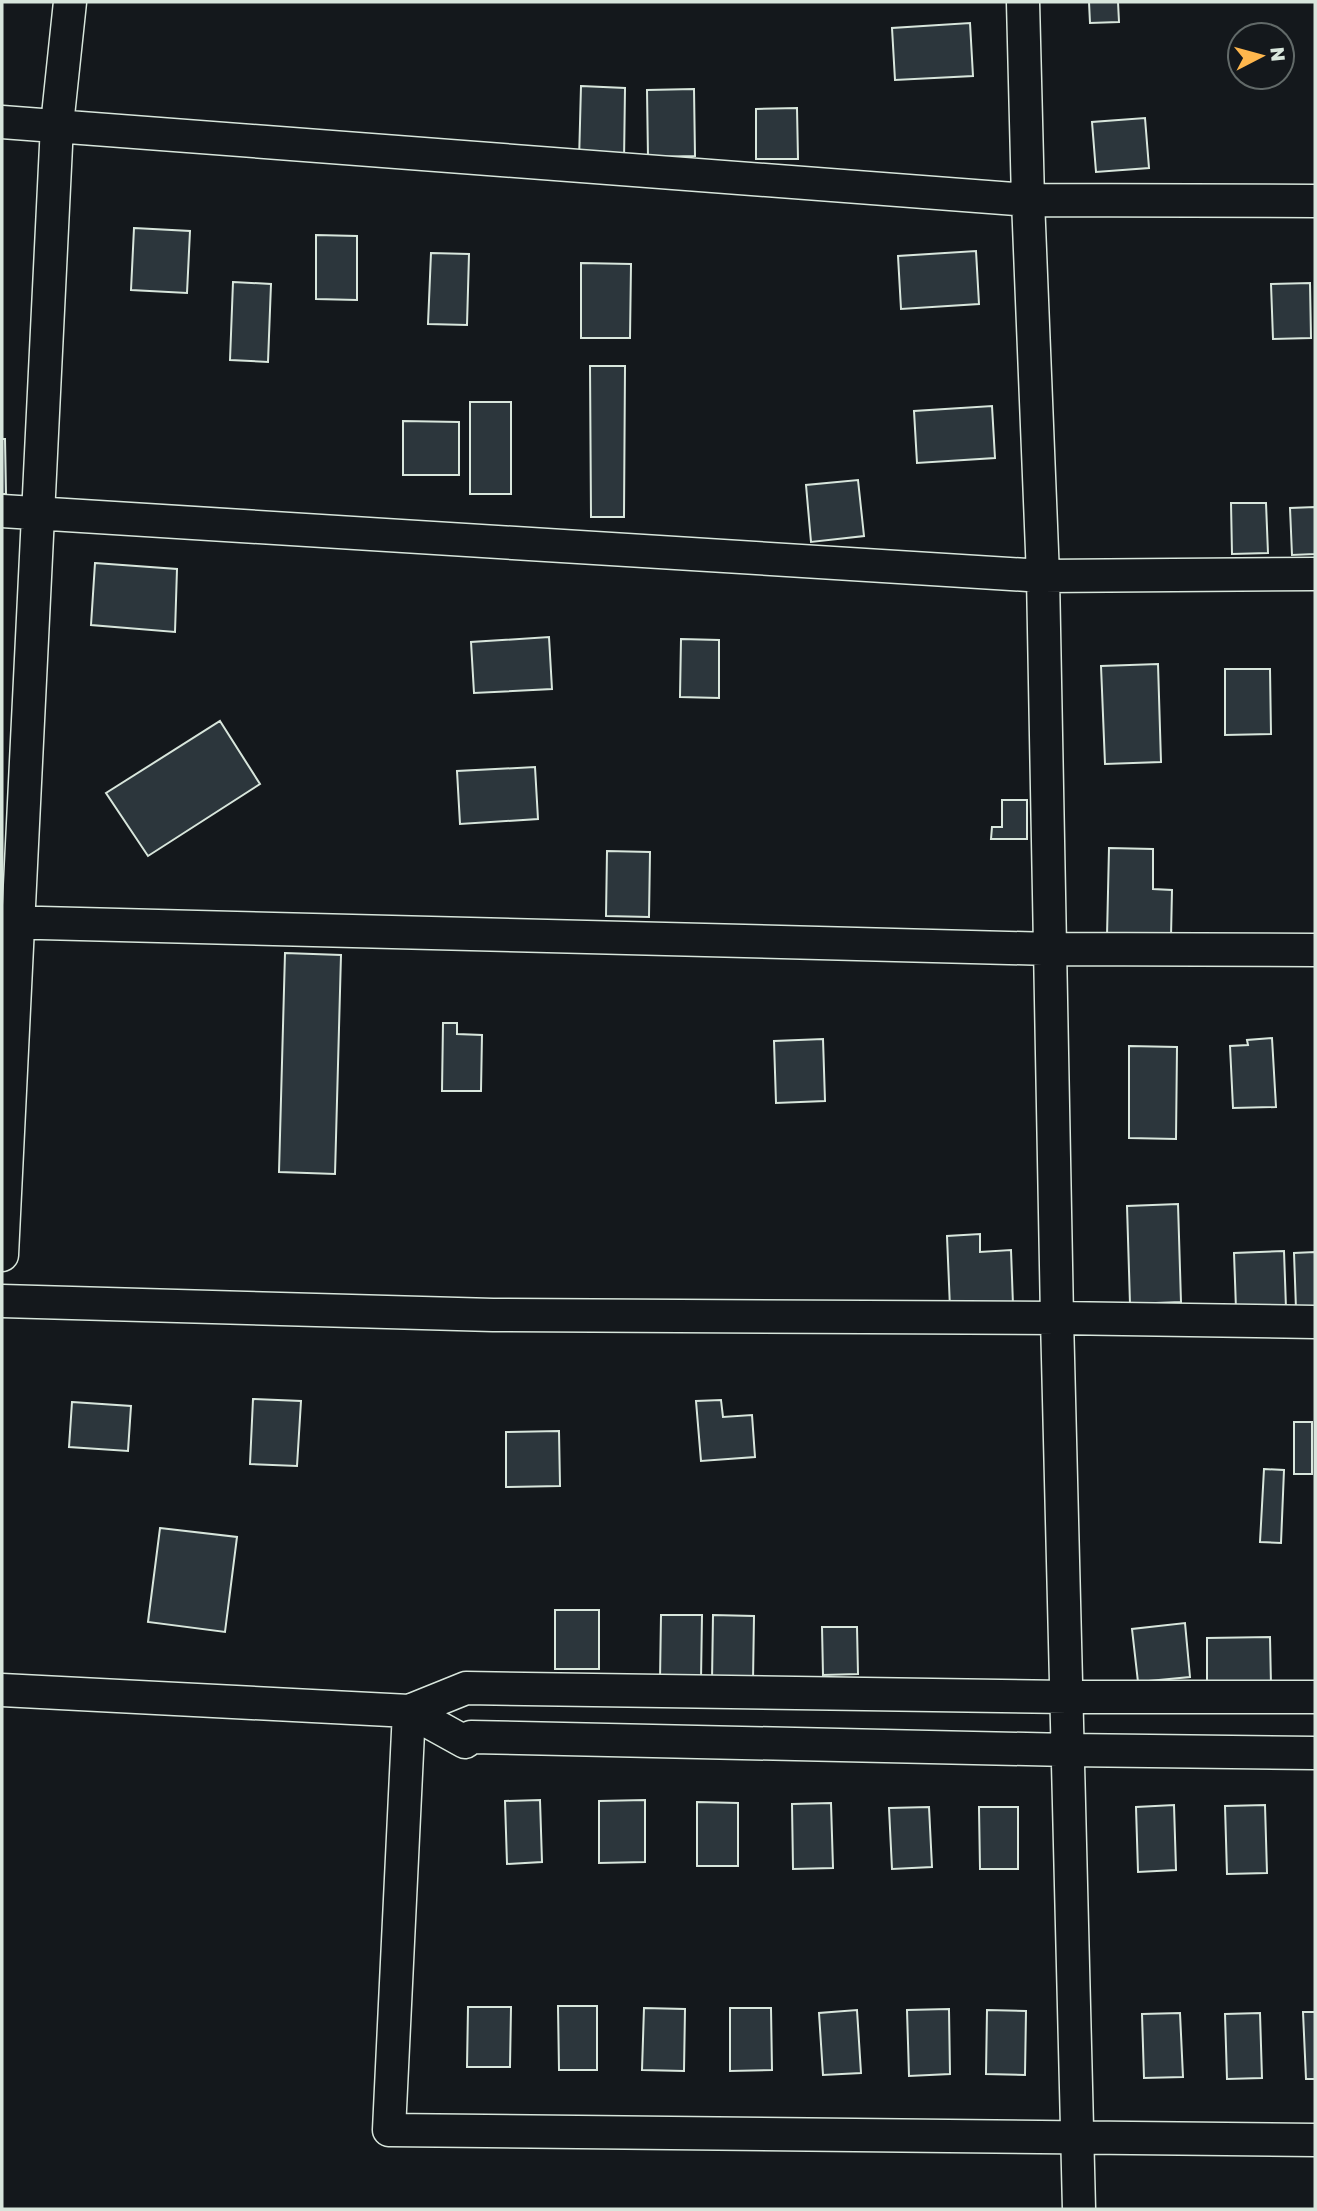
<svg xmlns="http://www.w3.org/2000/svg" width="1317" height="2211" font-family="'Golos Text',sans-serif">
  <style>
    .building { fill: #2c363c; stroke: #d8e6dc; stroke-width: 2 }
    .lines { fill: none; stroke-linecap: round; stroke-linejoin: round }
    .street-casing { stroke: #d8e6dc; stroke-width: 35 }
    .street { stroke: #14181c; stroke-width: 32 }
  </style>
  <rect width="100%" height="100%" fill="#14181c"/>
  <path class="building" d="M1089,2H1118L1119,22L1090,23Z
    M970,23L973,76L895,80L892,28Z
    M581,86L625,88L624,162L579,161Z
    M694,89L695,156L648,157L647,90Z
    M797,108L798,159H756V109Z
    M1145,118L1149,168L1096,172L1092,122Z
    M134,228L190,231L187,293L131,290Z
    M316,235L357,236V300L316,299Z
    M976,251L979,304L901,309L898,256Z
    M431,253L469,254L467,325L428,324Z
    M581,263L631,264L630,338H581Z
    M233,282L271,284L268,362L230,360Z
    M1310,283L1311,338L1273,339L1271,284Z
    M590,366H625L624,517H591Z
    M470,402H511V494H470Z
    M992,406L995,458L917,463L914,411Z
    M403,421L459,422V475H403Z
    M2,439H5L6,494H2Z
    M858,480L864,536L811,542L806,485Z
    M1231,503H1266L1268,553L1232,554Z
    M1315,507V554L1292,555L1290,508Z
    M95,563L177,569L175,632L91,625Z
    M549,637L552,689L474,693L471,642Z
    M681,639L719,640V698L680,697Z
    M1158,664L1161,762L1105,764L1101,666Z
    M1225,669H1270L1271,734L1225,735Z
    M220,721L260,784L148,856L106,793Z
    M535,767L538,819L460,824L457,771Z
    M1002,800H1027V839H991L992,827H1002Z
    M1109,848L1153,849V889L1172,890L1171,937L1107,936Z
    M607,851L650,852L649,917L606,916Z
    M285,953L341,955L335,1174L279,1172Z
    M443,1023H457V1034L482,1035L481,1091H442Z
    M1272,1038L1276,1107L1233,1108L1230,1046L1248,1045L1247,1040Z
    M823,1039L825,1101L776,1103L774,1041Z
    M1129,1046L1177,1047L1176,1139L1129,1138Z
    M1178,1204L1181,1302L1130,1304L1127,1206Z
    M980,1234V1252L1011,1250L1013,1305L950,1308L947,1236Z
    M1284,1251L1286,1308L1236,1309L1234,1253Z
    M1315,1252V1308L1296,1309L1294,1253Z
    M253,1399L301,1401L297,1466L250,1464Z
    M721,1400L723,1417L752,1415L755,1457L701,1461L696,1401Z
    M72,1402L131,1406L128,1451L69,1447Z
    M1294,1422H1312V1474H1294Z
    M559,1431L560,1486L506,1487V1432Z
    M1264,1469L1284,1470L1281,1543L1260,1542Z
    M160,1528L237,1537L225,1632L148,1622Z
    M555,1610H599V1669H555Z
    M661,1615H702L701,1680H660Z
    M713,1615L754,1616L753,1681H712Z
    M1185,1623L1190,1677L1138,1682L1132,1629Z
    M822,1627H857L858,1674L823,1675Z
    M1270,1637L1271,1685L1207,1686V1638Z
    M540,1800L542,1862L507,1864L505,1801Z
    M645,1800V1862L599,1863V1801Z
    M697,1802L738,1803V1866H697Z
    M831,1803L833,1868L793,1869L792,1804Z
    M1174,1805L1176,1870L1138,1872L1136,1807Z
    M1265,1805L1267,1873L1227,1874L1225,1806Z
    M929,1807L932,1867L892,1869L889,1808Z
    M979,1807H1018V1869H980Z
    M558,2006H597V2070H559Z
    M468,2007H511L510,2067H467Z
    M644,2008L685,2009L684,2071L642,2070Z
    M730,2008H771L772,2070L730,2071Z
    M949,2009L950,2074L909,2076L907,2010Z
    M857,2010L861,2073L823,2075L819,2013Z
    M987,2010L1026,2011L1025,2075L986,2074Z
    M1303,2012H1315V2079H1306Z
    M1180,2013L1183,2077L1144,2078L1142,2014Z
    M1260,2013L1262,2078L1227,2079L1225,2014Z"/>
  <g class="lines">
    <g class="street-casing">
      <path id="street" d="M1023,2L1028,200L1043,576L1057,1318L1079,2209
        M2,122L1028,200L1315,201
        M2,511L1043,576L1315,574
        M2,922L1051,949L1315,950
        M2,1255L57,125L70,2
        M2,1301L493,1315L1057,1318L1315,1322
        M2,1690L409,1711L466,1688L1067,1697H1315
        M409,1711L389,2130L1315,2140
        M409,1711L465,1742L471,1737L1068,1750L1315,1753"/>
    </g>
    <use href="#street" class="street"/>
  </g>
  <rect width="1317" height="2211" fill="none" stroke="#d8e6dc" stroke-width="7"/>
  <g transform="translate(1261 56) rotate(84)"><circle r="33" fill="#14181c" stroke="#626a69" stroke-width="2"/>
  <path d="M0-5L12 26L0 18L-12 26Z" fill="#ffb74d"/>
  <text y="-10" font-size="19" font-weight="bold" text-anchor="middle" fill="#d8e6dc">N</text>
  </g>
</svg>
